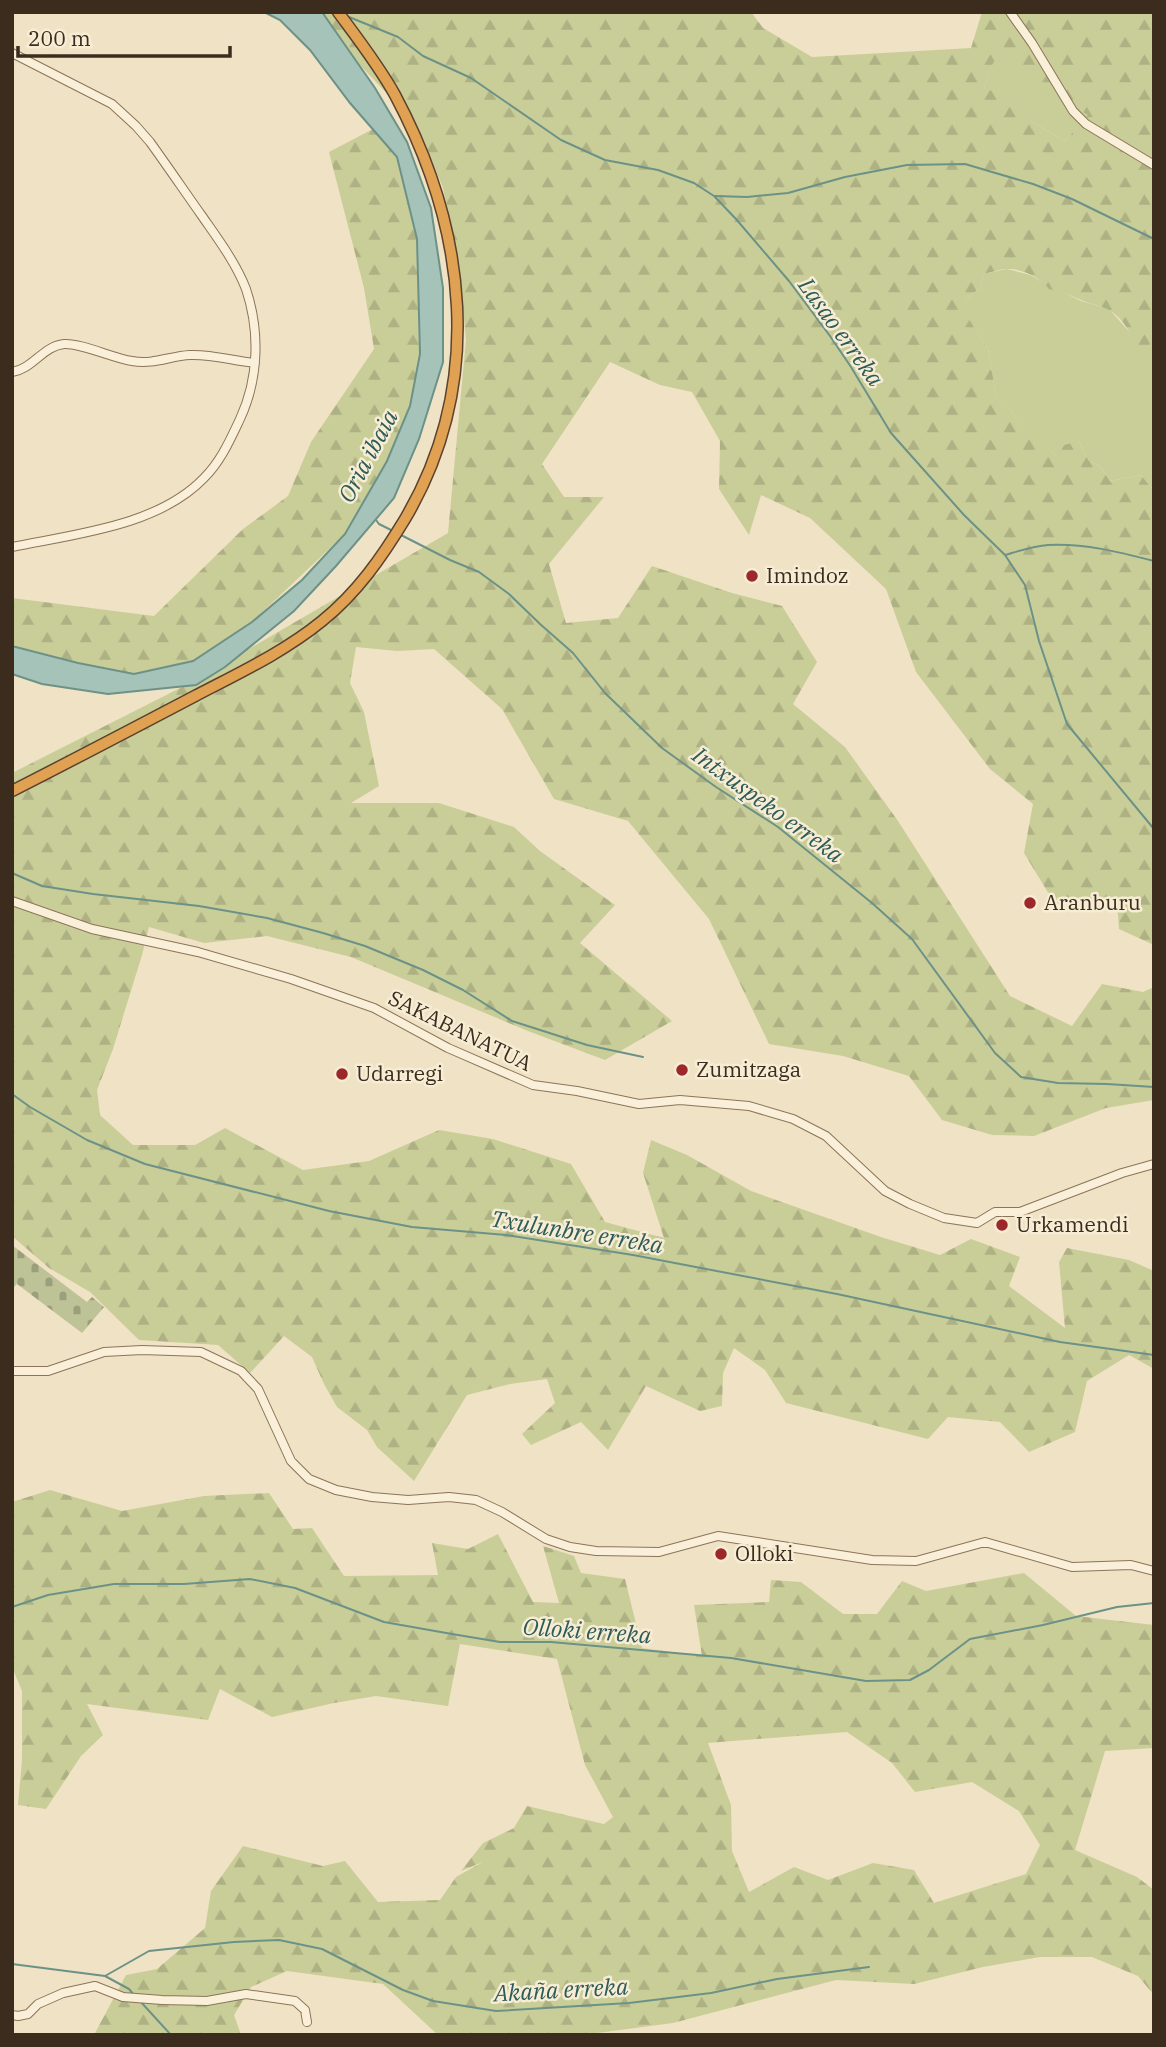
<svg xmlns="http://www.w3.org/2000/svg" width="1166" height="2047" font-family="'IBM Plex Serif',serif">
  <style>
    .grass { fill: #c9ce98 }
    .forest { fill: url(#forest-firs); fill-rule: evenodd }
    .cemetery { fill: url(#cemetery-stones) }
    .water { fill: #a6c3ba; stroke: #6c9288; stroke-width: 2 }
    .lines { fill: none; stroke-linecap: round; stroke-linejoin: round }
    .stream { stroke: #6c9288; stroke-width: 2 }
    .minor-casing { stroke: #8b745a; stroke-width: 10 }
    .highway-casing { stroke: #59422e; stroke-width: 13 }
    .minor { stroke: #faefd8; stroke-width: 8 }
    .highway { stroke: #e1a153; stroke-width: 10 }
    .poi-dot { fill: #9c282a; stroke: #f7ecd4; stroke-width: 2.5 }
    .labels { text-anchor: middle; stroke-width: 5; stroke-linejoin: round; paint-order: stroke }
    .poi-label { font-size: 21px; fill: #3b2c1e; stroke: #f7ecd4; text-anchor: start }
    .street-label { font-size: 21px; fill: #3b2c1e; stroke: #f7ecd4 }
    .water-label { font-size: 23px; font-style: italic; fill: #2d5b57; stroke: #f7ecd4 }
  </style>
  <defs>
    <pattern id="forest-firs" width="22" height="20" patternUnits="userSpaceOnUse" patternTransform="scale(1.75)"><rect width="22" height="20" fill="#c9ce98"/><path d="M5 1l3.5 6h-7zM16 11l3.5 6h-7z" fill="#aeb183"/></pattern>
    <pattern id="cemetery-stones" width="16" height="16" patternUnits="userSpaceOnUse" patternTransform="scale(1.75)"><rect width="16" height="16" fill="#bec397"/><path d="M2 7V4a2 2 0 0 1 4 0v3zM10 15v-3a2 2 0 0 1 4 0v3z" fill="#9c9f7b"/></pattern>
  </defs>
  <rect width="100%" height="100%" fill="#f0e2c4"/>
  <path class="grass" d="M994,60L1089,115L1065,141L1030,121L984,88Z
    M1007,269L1030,275L1046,284L1081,301L1109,309L1134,337L1154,333V491L1141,475L1110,481L1100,466L1089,461L1079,441L1056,456L1044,443L1026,435L1011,410L997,401L988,349L965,314V300L981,287L983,274Z"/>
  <path class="forest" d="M322,12H751L763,28L812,57L971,48L982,12H1154V333L1147,335L1150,344L1146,351L1136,349C1133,334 1121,316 1107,309C1099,305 1089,304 1081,300C1069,295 1062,292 1049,289C1041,278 1021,268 1007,269C999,269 990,273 983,274L981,287L965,300V313L988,349L997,400L1011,410L1026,434L1044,442L1056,456L1064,445L1079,441L1089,461L1100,466L1110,481L1141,475L1154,491V945L1119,929L1117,900L1055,904L1024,853L1033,804L990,769L916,672L886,589L810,518L761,495L749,535L719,489L720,441L692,392L660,385L610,362L542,464L564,497H604L549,564L566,623L618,618L652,566L732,593L782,606L817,662L793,704L845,747L898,821L1010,996L1072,1026L1102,984L1143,992L1154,987V1100L1106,1108L1034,1136L992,1135L942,1120L909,1076L843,1056L769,1044L709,919L628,821L554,799L502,709L434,649L397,651L356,647L350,683L364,712L379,786L351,803H439L514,827L540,851L615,905L580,943L672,1021L605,1060L528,1031L351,957L267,936L204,943L149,927L142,955L113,1049L97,1090L100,1115L133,1145H195L225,1128L303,1170L369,1161L439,1130L493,1139L571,1164L605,1222L664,1238L643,1173L651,1140L687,1155L751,1191L881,1237L940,1255L971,1239L1020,1257L1009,1286L1065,1328L1059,1262L1067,1248L1129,1260L1154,1271V1369L1129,1355L1087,1381L1075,1432L1029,1452L1000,1422L948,1417L928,1439L786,1403L765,1370L734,1348L723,1373L722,1406L700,1411L646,1386L608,1450L581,1422L531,1445L522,1434L555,1403L547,1379L510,1384L467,1395L414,1481L377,1447L367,1430L337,1407L324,1384L312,1357L284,1336L250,1373L218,1345L139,1340L90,1292L49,1268L12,1236V773L192,682L448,533L466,340L459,267L443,188L424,141L413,121L358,63ZM994,61L1088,115L1065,141L1030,121L1033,104L984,88Z
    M373,129L397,157L417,239L420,354L410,406L387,461L345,534L252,622L193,661L134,674L78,663L12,646V598L154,616L243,529L288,496L311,442L374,349L364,288L329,152Z
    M50,1490L122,1511L204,1496L269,1493L293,1529L312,1528L344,1576L438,1575L432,1543L468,1549L498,1534L533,1602L559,1603L543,1546L574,1556L581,1573L625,1579L642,1648L702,1656L694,1605L769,1602L771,1580L801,1582L843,1614H877L902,1581L926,1591L1024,1573L1076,1616L1154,1625V1748L1105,1751L1075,1850L1137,1877L1154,1890V1995L1138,1976L1092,1957H1040L983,1967L914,1984L836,1980L673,2023L582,2035H438L383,1984L287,1971L251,1987L234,2015L241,2035H94L126,1975L157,1969L205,1928L211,1891L243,1846L323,1866L345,1861L378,1902L440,1900L456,1877L483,1862L461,1871L483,1843L514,1828L527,1806L604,1824L613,1817L585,1765L557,1659L460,1644L448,1706L376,1696L334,1703L272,1717L220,1689L208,1720L87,1704L103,1735L81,1756L46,1809L18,1805L22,1760V1691L12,1667V1502ZM847,1732L892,1763L915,1792L972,1782L1019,1811L1040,1845L1026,1874L934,1903L914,1870L873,1863L828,1880L794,1867L749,1892L732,1851L731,1805L708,1743Z"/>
  <path class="cemetery" d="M12,1245L87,1302L92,1297L104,1307L82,1333L17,1284L12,1289Z"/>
  <path class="water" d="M264,12H322L375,88L407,142L431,208L443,288V362L419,439L394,498L336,566L294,611L225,667L196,685L108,694L42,684L12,674V646L78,663L134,674L193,661L252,622L302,580L345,534L387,461L410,406L420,354L417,239L397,157L350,103L310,50L280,20Z"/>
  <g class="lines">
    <path class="stream" d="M349,17L398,37L423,56L471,78L561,140L605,160L658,170L694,183L714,196L736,219L789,281L830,336L851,367L891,433L964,515L1005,555L1025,585L1039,641L1067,724L1154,829
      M715,196L747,197L788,193L845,177L907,165L965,164L1033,184L1072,199L1154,239
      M376,520L379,524L391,530
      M399,534L450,560L479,572L509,594L540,624L573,653L605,693L662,748L716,787L778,827L872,903L912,939L995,1053L1021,1077L1058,1083L1107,1084L1154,1087
      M1005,555C1019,551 1034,546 1048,545C1084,543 1119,552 1154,561
      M12,873L42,886L93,894L199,906L267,918L323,933L365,946L423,970L463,990L512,1021L587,1045L643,1057
      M12,1094L30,1107L87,1140L145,1164L329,1211L412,1227L506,1235L633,1255L837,1294L1060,1342L1154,1355
      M12,1607L48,1595L114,1584H184L250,1579L295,1588L384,1622L452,1634L500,1642H551L731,1658L866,1681L910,1680L929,1670L970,1639L1043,1625L1117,1607L1154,1603
      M12,1964L105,1976L129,1989L134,1995
      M105,1976L149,1951L234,1942L279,1940L322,1949L403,1990L433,2001L496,2011L629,2003L711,1993L777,1979L869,1967
      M140,2001L171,2035"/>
    <g class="minor-casing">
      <path id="minor" d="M1010,12L1032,43L1073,111L1086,124L1154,165
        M12,53L112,104L136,126L150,142C168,167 185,192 202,216C218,239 236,263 246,289C260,331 259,378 240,419C230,440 221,461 204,478C158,526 75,534 12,547
        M12,372C33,369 43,346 64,344C82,343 112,358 132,361C153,365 170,356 190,355C212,354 233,361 255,363
        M12,901L92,929L198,952L291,979L374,1008L448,1048L533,1085L577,1091L639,1104L680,1100L749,1106L793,1119L826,1136L885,1191L910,1204L944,1218L977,1223L995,1212H1020L1122,1173L1154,1164
        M12,1371H48L104,1352L142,1350L201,1352L241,1371L258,1389L291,1461L309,1479L336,1490L372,1497L408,1500L449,1497L476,1500L502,1512L546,1539L570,1547L596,1551L659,1552L718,1536L872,1560L916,1561L985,1542L1072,1567L1131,1565L1154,1571
        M12,2015L18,2016L28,2014L38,2004L63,1993L95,1986L123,1997L162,2000L207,2001L246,1994L295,2001L305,2010L307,2022"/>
    </g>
    <g class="highway-casing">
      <path id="highway" d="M12,791C73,760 134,728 195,696C239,673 284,652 322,621C357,593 382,557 405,519C485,383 467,230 395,95C379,66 358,39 338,12"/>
    </g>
    <use href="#minor" class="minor"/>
    <use href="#highway" class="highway"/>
  </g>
  <g class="poi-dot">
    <circle cx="752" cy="576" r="7"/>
    <circle cx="1030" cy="903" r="7"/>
    <circle cx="682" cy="1070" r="7"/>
    <circle cx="342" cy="1074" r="7"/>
    <circle cx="1002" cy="1225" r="7"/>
    <circle cx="721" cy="1554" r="7"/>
  </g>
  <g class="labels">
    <g class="poi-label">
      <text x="766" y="583">Imindoz</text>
      <text x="1044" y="910">Aranburu</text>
      <text x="696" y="1077">Zumitzaga</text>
      <text x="356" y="1081">Udarregi</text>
      <text x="1016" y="1232">Urkamendi</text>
      <text x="735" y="1561">Olloki</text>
    </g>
    <g class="street-label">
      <text transform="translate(460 1031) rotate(26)" y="7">SAKABANATUA</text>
    </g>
    <g class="water-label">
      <text transform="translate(841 332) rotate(54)" y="8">Lasao erreka</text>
      <text transform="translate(368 456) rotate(-62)" y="8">Oria ibaia</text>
      <text transform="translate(768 805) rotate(36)" y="8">Intxuspeko erreka</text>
      <text transform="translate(577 1232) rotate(9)" y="8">Txulunbre erreka</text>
      <text transform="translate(587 1631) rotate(4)" y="8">Olloki erreka</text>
      <text transform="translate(561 1990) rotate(-3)" y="8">Akaña erreka</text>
    </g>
  </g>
  <rect width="1166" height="2047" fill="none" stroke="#3b2c1e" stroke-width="28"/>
  <path d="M18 46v10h212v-10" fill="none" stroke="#3b2c1e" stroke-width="3.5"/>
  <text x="28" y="46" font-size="21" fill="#3b2c1e" stroke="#f7ecd4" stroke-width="5" paint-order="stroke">200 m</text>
</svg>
